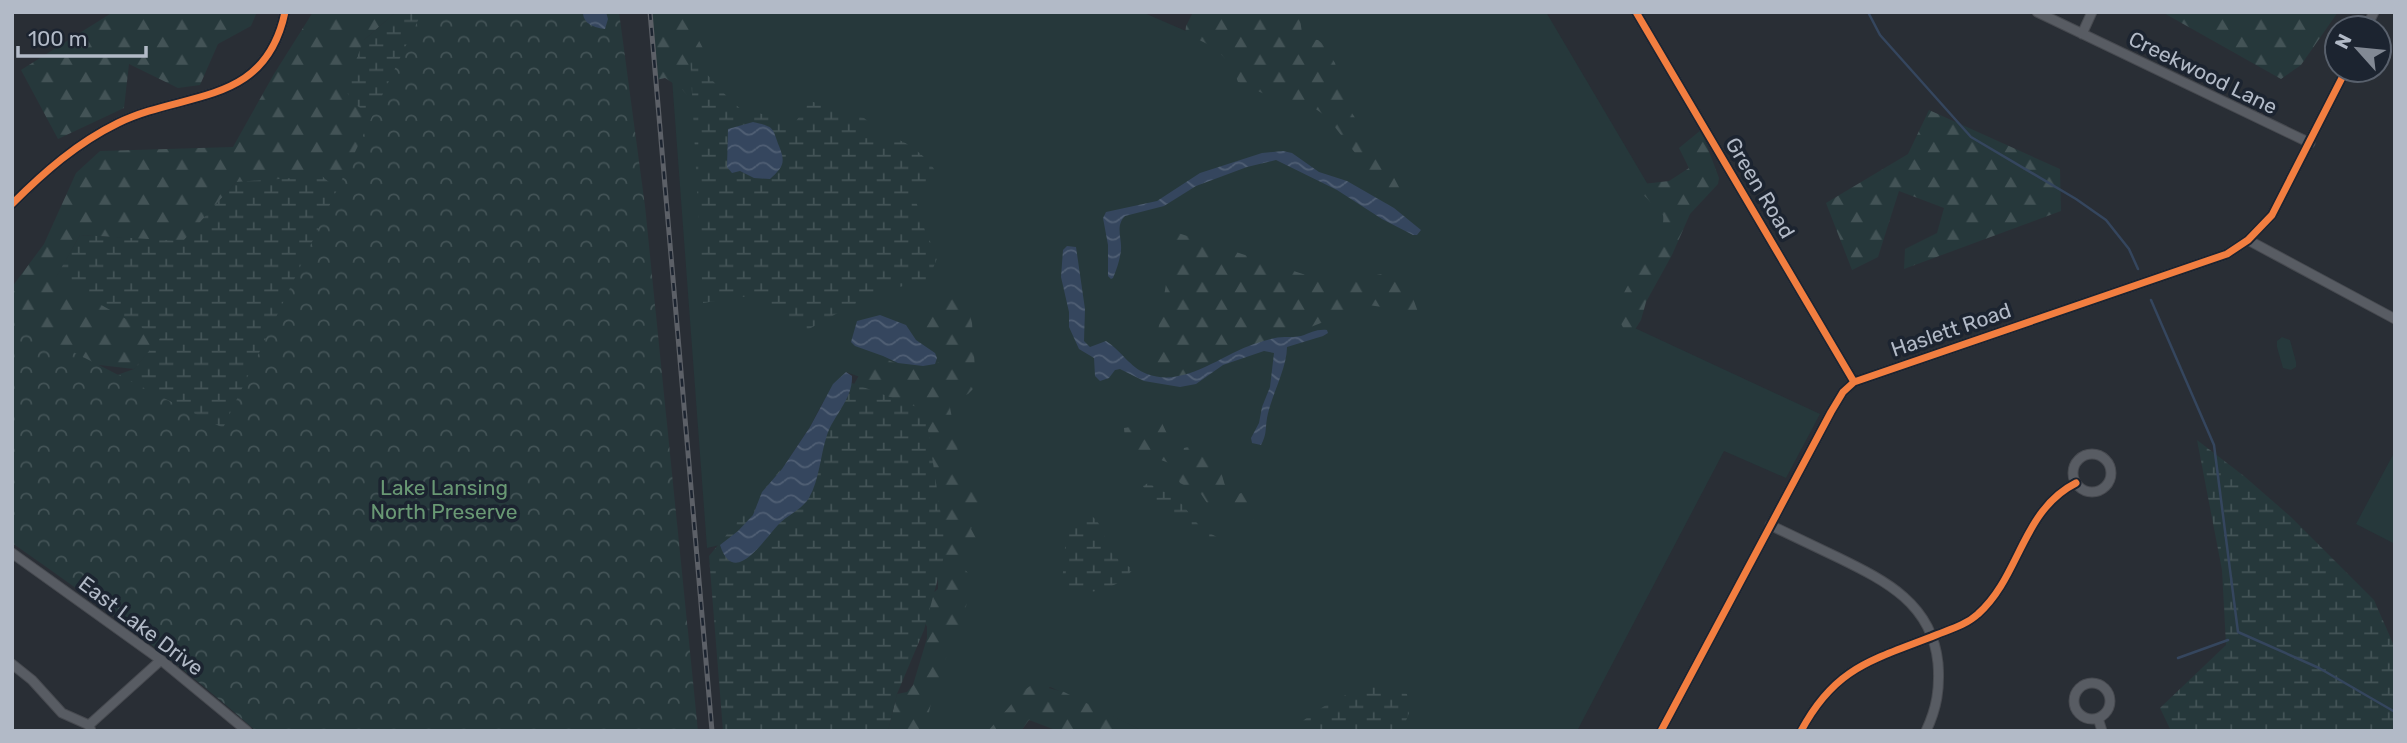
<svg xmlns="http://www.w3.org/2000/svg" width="2407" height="743" font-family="Rubik,sans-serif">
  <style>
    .green { fill: #26383b }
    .forest { fill: url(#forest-firs) }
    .wetland { fill: url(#wetland-marsh) }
    .park { fill: url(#park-crowns) }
    .water { fill: url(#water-waves) }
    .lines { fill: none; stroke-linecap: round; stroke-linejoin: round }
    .stream { stroke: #35465e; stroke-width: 2.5 }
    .minor-casing { stroke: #474a50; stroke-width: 11 }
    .minor { stroke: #585c63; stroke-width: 9 }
    .rail-casing { stroke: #5c6067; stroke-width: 5 }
    .rail { stroke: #1c2430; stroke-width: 2.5; stroke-dasharray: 8; stroke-linecap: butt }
    .cycleway-casing { stroke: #1c2430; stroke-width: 11 }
    .cycleway { stroke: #f27e40; stroke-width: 7 }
    .labels { text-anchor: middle; stroke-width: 7; stroke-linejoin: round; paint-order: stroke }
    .street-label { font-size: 21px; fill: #b2bac7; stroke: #1c2430 }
    .park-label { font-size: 21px; fill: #699874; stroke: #1c2430 }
  </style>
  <defs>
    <pattern id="forest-firs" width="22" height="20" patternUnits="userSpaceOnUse" patternTransform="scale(1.75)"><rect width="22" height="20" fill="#26383b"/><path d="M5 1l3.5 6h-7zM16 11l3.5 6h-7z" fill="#435356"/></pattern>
    <pattern id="wetland-marsh" width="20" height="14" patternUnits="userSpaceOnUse" patternTransform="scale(1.75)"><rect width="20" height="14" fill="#26383b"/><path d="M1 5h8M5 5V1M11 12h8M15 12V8" fill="none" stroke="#435356"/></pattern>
    <pattern id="park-crowns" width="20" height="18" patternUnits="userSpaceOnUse" patternTransform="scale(1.75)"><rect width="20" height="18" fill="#26383b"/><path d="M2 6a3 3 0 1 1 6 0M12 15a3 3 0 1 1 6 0" fill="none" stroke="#435356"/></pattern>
    <pattern id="water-waves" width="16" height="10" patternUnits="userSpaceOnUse" patternTransform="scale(1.75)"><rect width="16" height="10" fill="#35465e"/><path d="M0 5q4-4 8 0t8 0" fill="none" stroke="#505f74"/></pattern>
  </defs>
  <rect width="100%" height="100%" fill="#292e35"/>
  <path class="green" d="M667,12H1142L1225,48L1245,12H1546L1670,222L1624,323L1820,414L1786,478L1724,451L1577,731H1143L1050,687L1003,731H912L953,565L931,403L846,372L822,404L810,427L782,469L720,545L707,548Z
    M2282,337L2290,340L2296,362V367L2291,370L2283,368L2277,347V341Z
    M2395,451V544L2356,524Z"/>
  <path class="forest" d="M113,12H257L251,26L218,44L200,85L178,88L129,64L124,108L58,139L21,70Z
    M313,12H396L364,40L385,126L468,236L236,182L183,242L80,235L56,278L161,338L134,369L12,355V287L44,244L76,173L100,151L233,147L274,74Z
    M650,12H688L689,21L712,66L693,103L682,89L665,78L656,80Z
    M1193,12H1299L1302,33L1306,39L1318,40L1324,45L1335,63L1348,107L1392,174L1400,189L1403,208L1367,190V176L1363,163L1327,117L1310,105L1284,103L1238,82C1228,55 1212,43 1185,35L1186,26Z
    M2162,12H2338L2301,65L2281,79Z
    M1929,110L2060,169L2061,211L1904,269L1905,249L1937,233L1944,208L1899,191L1878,257L1852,270L1826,203L1908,154Z
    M1701,130L1719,178L1718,184L1690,214L1672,255L1646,302L1641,320L1631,336C1589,302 1669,252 1663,215L1634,185L1669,181L1689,168L1679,148Z
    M1175,232L1312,277C1327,280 1341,282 1357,280C1378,276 1385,269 1406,279L1418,312L1368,305L1148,389Z
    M953,299L967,304L972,323L976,386L968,394L949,402L961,467L970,478L984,507L971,529L979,544L954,558L970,575L971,584L963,620L945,660L942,683L931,703L925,731H888L897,694L907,692L913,685L927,638V627L923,618L929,596L938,589V566L853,386L871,354C895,362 917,375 941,361V354L919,338L910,324L942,301Z
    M1144,418L1161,421L1178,457L1182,458L1184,448C1231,437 1213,474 1231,495L1247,492L1256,497L1253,522L1207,503L1201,494L1180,483L1169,463L1161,460L1153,470C1135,465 1125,447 1124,428L1137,426Z
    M1033,684L1064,692L1143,731H1058L1029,720L1021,731H988L1023,691Z"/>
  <path class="wetland" d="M396,12H521L385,126L352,102L345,88L364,40Z
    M690,55C701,66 733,107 745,111C750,113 757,112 762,114C773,117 781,123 792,127L810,101L864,118L869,122L870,127L864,131V138C872,139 879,136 887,137C905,138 929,158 937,174L915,198L926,234L938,256L927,283C880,285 841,312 800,334L755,295L703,303Z
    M322,176L388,234L408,517L74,390L134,369L160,338L55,279L80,235L183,241L236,182Z
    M852,383L925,410L946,549L924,630L897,694L888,731H723L709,556Z
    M2197,440L2244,476L2291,517L2374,600L2395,648V731H2171L2160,708L2226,645L2222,570Z
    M1148,483L1178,499L1201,528L1222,540L1221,544L1216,549L1205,544L1149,496L1143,486Z
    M1085,513C1105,519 1102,542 1114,555C1119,561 1126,565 1133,569C1119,589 1084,600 1063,585C1062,573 1066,525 1072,517Z
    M1380,684H1389L1407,694L1409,713L1402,731H1292C1312,710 1351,689 1380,684Z"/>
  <path class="park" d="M422,12H619L645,206L698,731H256C179,663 96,601 12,543V321L223,428Z"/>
  <path class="water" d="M583,12H606L608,19L605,29C595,28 583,24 583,12Z
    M753,122C775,127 772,127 779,146C786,163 783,167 770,179L754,178L740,171L732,173L727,167L728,129Z
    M1283,151L1292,153L1319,172L1347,181L1394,208L1421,230L1417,235H1413L1382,219L1337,190L1276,160L1247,167L1196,186L1164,206L1125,216C1115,226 1122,238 1121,250C1120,259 1117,269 1113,278L1111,279L1108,276V245L1103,218L1106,212L1157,201L1200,173L1262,153Z
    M1067,246L1076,247L1085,309L1084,341L1090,347L1106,341C1122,351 1129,367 1147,374C1184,388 1221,355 1254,344C1263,341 1275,337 1285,337C1290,337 1296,337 1301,336C1311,333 1316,329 1327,330L1328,333L1323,336L1287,347C1287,368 1271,396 1267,418C1265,430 1267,434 1261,445L1252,443L1251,438L1259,423L1262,407L1270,387L1274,353L1264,351L1223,365L1196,384L1180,387L1144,381L1120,369L1115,370L1109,378L1100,381L1095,376L1094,358L1079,349L1069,327V312L1061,277L1063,250Z
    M880,315L906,325L916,340L935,353L937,358L935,364L923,366L898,363L883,356L855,346L851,342L857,321Z
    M846,372L852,376C853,399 833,416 827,435C820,456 820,478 809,498C802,509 790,514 781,522C767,534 735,591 720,545L738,531L753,515L762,492L782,469L810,427L833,384Z"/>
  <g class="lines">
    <path class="stream" d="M1868,12L1880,35L1971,137L2076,199L2106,220L2129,249L2138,269
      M2151,300L2214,445L2238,632L2319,668L2395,712
      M2178,658L2228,640"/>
    <g class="minor-casing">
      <path id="minor" d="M1636,12L1854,382
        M2037,12L2310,143
        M2366,28L2374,12
        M2082,34L2092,12
        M12,204C44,172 77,143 118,123C186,90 265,107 285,12
        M2248,240L2395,319
        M2073 473a19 19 0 1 1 38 0a19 19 0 1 1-38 0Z
        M1770,525C1793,536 1816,547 1839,558C1886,581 1932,604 1938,663C1940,688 1937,708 1926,731
        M12,553L161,660L247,731
        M12,664L32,680L62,713L89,725L91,731
        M2074 701a18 18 0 1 1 36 0a18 18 0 1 1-36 0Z
        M2098,718L2102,731
        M89,725L161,660
        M1661,731L1831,412L1843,392L1854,382L2227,254L2248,240L2272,215L2346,70
        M1801,731C1834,669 1869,661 1931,637C1947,630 1965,626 1978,614C2020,577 2022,510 2076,483"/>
    </g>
    <use href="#minor" class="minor"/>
    <g class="rail-casing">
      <path id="rail" d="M650,12L712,731"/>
    </g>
    <use href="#rail" class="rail"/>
    <g class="cycleway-casing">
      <path id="cycleway" d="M1636,12L1854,382
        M12,204C44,172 77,143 118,123C186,90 265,107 285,12
        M1661,731L1831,412L1843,392L1854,382L2227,254L2248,240L2272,215L2346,70
        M1801,731C1834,669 1869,661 1931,637C1947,630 1965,626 1978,614C2020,577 2022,510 2076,483"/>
    </g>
    <use href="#cycleway" class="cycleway"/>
  </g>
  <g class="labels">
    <g class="street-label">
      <text transform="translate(2203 73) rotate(26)" y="7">Creekwood Lane</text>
      <text transform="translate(1760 188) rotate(59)" y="7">Green Road</text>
      <text transform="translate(1951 330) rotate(-19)" y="7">Haslett Road</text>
      <text transform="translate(141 626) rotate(37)" y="7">East Lake Drive</text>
    </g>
    <g class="park-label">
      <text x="444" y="495">Lake Lansing<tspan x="444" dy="24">North Preserve</tspan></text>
    </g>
  </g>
  <rect width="2407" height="743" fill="none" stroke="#b2bac7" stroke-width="28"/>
  <g transform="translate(2358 49) rotate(297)"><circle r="33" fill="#1c2430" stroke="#58606c" stroke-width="2"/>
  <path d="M0-5L12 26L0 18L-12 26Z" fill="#828994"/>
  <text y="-10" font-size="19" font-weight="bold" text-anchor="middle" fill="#b2bac7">N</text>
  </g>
  <path d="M18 46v10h128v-10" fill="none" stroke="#b2bac7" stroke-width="3.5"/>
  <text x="28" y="46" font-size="21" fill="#b2bac7" stroke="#1c2430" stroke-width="5" paint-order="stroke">100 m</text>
</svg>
